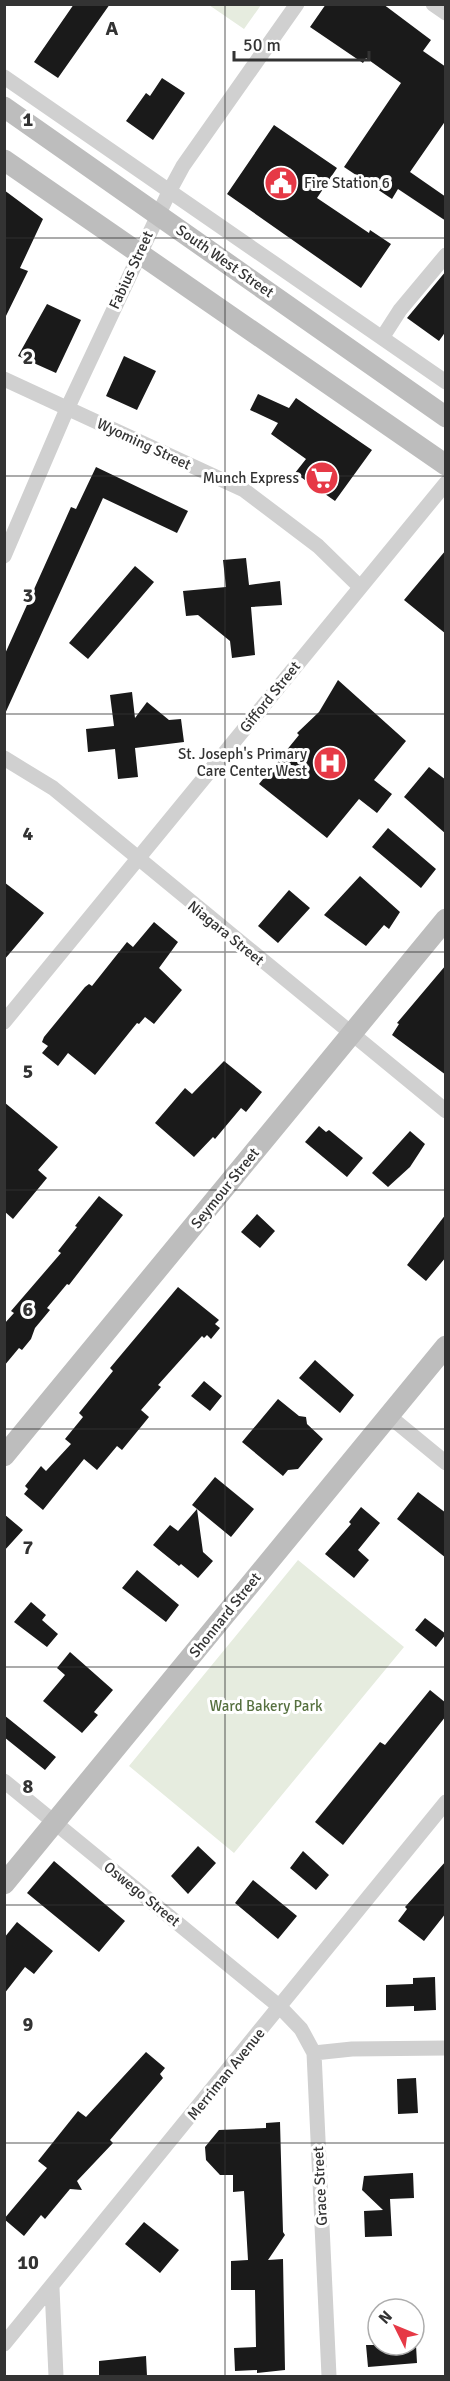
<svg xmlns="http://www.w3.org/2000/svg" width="450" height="2381" font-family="Signika,sans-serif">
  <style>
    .green { fill: #e6ecdf }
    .building { fill: #1a1a1a }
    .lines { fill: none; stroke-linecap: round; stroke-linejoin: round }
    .street { stroke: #d0d0d0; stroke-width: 15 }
    .secondary { stroke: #bdbdbd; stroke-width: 21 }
    .grid { fill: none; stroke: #333; stroke-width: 1.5; stroke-opacity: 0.55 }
    .labels { text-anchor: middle; stroke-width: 6; stroke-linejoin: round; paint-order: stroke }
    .poi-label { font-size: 15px; fill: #333; stroke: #fff; text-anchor: end }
    .street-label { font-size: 15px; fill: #333; stroke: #fff }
    .park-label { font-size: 15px; fill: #56703f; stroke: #fff }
    .grid-label { font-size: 20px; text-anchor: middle; font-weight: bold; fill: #333; stroke: #fff; stroke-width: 6; stroke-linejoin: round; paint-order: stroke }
  </style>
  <rect width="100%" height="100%" fill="#fff"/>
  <path class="green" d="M209,5H261L244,29Z
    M298,1560L404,1647L234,1853L129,1766Z"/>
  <path class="building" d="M74,4H110L58,78L34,62Z
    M326,4H383L431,40L423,51L446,67V120L410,172L446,197V221L398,189L392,199L344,167L401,83L366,58L363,63L310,27Z
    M162,78L185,93L153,140L126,121L146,93L150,96Z
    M274,125L337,168L317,198L369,233L370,230L391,244L361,288L227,194Z
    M4,190L43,219L20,268L28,271L4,320Z
    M446,271V331L439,341L407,318Z
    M47,304L81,320L56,373L18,356Z
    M124,356L156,371L137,410L106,396Z
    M258,394L289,408L296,398L372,450L335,501L295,473L306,459L271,434L278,423L250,410Z
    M96,467L188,511L177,533L103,498L4,716V656L71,507L76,509Z
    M446,550V634L404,600Z
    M246,558L249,585L280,581L282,605L251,607L255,655L232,658L230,641L198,615L186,616L183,591L226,587L223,560Z
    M135,566L154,582L88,659L69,643Z
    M338,680L406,741L374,780L392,794L377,813L359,799L327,838L259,784L299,735L297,733L319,712Z
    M132,692L135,718L147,702L169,720L181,719L184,742L135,748L138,777L118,779L115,749L88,752L86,729L114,726L110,695Z
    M429,767L446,780V834L404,797Z
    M388,828L436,869L421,888L372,847Z
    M360,876L400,912L389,929L384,925L366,946L324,915Z
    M4,882L44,913L4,960Z
    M289,890L310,908L278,943L258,926Z
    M154,922L178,942L159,968L182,990L154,1024L145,1017L139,1024L137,1023L95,1075L68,1053L58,1066L42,1053L48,1046L42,1042L44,1037L85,987L89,984L92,986L127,942L133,947Z
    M446,965V1075L392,1035L399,1024L397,1023Z
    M224,1061L262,1092L246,1112L241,1108L215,1139L213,1137L194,1157L155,1123L185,1088L192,1094Z
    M4,1102L58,1147L38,1170L47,1178L13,1219L4,1211Z
    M319,1126L326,1132L329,1130L363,1158L347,1177L305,1142Z
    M410,1131L425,1144L410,1167L388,1187L372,1173Z
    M99,1196L123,1215L69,1285L67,1284L47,1308L50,1310L35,1328L31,1339L22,1350L19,1348L4,1366V1324L14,1313L11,1311L61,1253L58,1251L77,1227L75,1226Z
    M257,1214L275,1231L260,1248L241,1232Z
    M446,1214V1257L426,1281L407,1265Z
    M178,1287L219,1320L215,1324L220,1328L211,1339L207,1335L204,1338L202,1336L158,1385L161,1387L141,1410L149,1417L122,1450L117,1446L97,1470L84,1459L43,1510L24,1494L28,1489L25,1486L41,1466L46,1471L71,1444L65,1439L83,1417L79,1413L113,1371L110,1368Z
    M315,1360L354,1395L340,1413L299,1378Z
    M204,1381L222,1396L210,1411L191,1396Z
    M278,1399L299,1416L306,1417L307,1424L323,1439L298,1469L288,1470L283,1476L242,1442Z
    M215,1477L254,1509L231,1537L197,1509L203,1552L213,1561L198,1578L181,1564L179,1566L153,1545L170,1525L178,1531L197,1509L192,1505Z
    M418,1492L446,1513V1558L397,1519Z
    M361,1507L380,1523L358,1550L369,1560L354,1578L325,1554L351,1524L349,1522Z
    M4,1514L23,1530L4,1551Z
    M137,1570L179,1605L166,1622L122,1588Z
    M31,1602L46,1615L42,1620L58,1634L47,1647L14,1622Z
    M425,1618L446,1634L436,1647L415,1630Z
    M70,1652L113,1690L94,1712L98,1715L82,1733L43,1701L65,1675L57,1668Z
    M430,1690L446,1703V1716L343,1845L315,1822L380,1742L385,1745Z
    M4,1715L56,1757L45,1770L4,1737Z
    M198,1846L216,1863L188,1894L171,1876Z
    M303,1851L329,1875L316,1890L290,1868Z
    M54,1861L125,1921L99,1952L27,1893Z
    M446,1861V1913L424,1941L398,1921L407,1909L405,1907Z
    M253,1880L297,1916L278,1939L235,1903Z
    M17,1922L53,1951L34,1974L25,1967L4,1994V1938Z
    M435,1977L436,2010L414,2011V2006L386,2007V1985L413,1984V1978Z
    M146,2052L165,2068L160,2074L163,2078L110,2140L113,2143L77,2181L82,2190L70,2189L45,2219L41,2215L24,2236L4,2219L47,2168L38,2161L78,2111L86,2117Z
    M416,2078L418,2113L398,2114L397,2079Z
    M280,2122L283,2232L285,2235L268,2260L283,2259L285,2370L257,2373V2370L235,2371L234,2348L256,2347L255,2290H231V2261L248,2260L244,2191L233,2192V2175H220L206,2160L205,2147L219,2130L266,2128V2123Z
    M413,2173L414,2198L390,2199L392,2236L365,2237L364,2211L383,2210L362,2190L364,2176Z
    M144,2222L179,2250L160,2273L125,2244Z
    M366,2345H416L417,2363L368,2367Z
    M146,2356L147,2376H99V2361Z"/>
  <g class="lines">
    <path class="street" d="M433,4L446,13
      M4,77L446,382
      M382,338L400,310L446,255
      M4,379L244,490L318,546L360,587
      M4,556L67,409L170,190L183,166L297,4
      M4,758L53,788L446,1111
      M4,1022L446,483
      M389,1416L446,1463
      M4,1781L280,2007L301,2029L314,2053L329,2376
      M314,2053L352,2049L446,2048
      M52,2288L56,2376
      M4,2344L446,1802"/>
    <path class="secondary" d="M4,107L446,417
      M4,160L446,465
      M4,1456L446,919
      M4,1884L446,1346"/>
  </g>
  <path class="grid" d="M225,4V2376M4,238H446M4,476H446M4,714H446M4,952H446M4,1190H446M4,1429H446M4,1667H446M4,1905H446M4,2143H446"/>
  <defs>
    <g id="civic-disc" transform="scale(1.725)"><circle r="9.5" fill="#e63946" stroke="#fff"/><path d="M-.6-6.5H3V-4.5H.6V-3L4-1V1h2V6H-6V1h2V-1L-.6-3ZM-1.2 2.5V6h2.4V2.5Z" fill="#fff"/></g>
    <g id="supermarket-disc" transform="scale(1.725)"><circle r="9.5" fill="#e63946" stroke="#fff"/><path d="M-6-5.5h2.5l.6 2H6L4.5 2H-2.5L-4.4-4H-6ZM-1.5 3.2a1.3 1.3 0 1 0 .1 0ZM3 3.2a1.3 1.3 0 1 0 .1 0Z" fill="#fff"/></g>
    <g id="hospital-disc" transform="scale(1.725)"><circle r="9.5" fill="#e63946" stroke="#fff"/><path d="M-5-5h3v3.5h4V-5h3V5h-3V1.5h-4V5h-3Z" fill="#fff"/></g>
  </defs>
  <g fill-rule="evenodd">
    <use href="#civic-disc" x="281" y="183"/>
    <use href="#supermarket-disc" x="322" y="478"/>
    <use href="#hospital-disc" x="330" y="763"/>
  </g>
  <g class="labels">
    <g class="poi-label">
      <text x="304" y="188" text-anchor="start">Fire Station 6</text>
      <text x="299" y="483">Munch Express</text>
      <text x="307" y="759">St. Joseph's Primary<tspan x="307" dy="17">Care Center West</tspan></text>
    </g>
    <g class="street-label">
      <text transform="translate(225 261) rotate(35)" y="5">South West Street</text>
      <text transform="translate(131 270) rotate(-65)" y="5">Fabius Street</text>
      <text transform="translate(144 444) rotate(25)" y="5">Wyoming Street</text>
      <text transform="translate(270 697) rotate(-51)" y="5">Gifford Street</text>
      <text transform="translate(226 933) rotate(39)" y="5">Niagara Street</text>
      <text transform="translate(225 1188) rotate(-51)" y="5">Seymour Street</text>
      <text transform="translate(225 1615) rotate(-51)" y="5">Shonnard Street</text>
      <text transform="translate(142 1894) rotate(39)" y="5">Oswego Street</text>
      <text transform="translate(226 2074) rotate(-51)" y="5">Merriman Avenue</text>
      <text transform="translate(320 2186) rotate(-93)" y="5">Grace Street</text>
    </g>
    <g class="park-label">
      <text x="266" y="1711">Ward Bakery Park</text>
    </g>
  </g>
  <g class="grid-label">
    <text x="112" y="35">A</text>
    <text x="28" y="126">1</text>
    <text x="28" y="364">2</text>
    <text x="28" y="602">3</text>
    <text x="28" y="840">4</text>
    <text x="28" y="1078">5</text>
    <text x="28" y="1316">6</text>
    <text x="28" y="1554">7</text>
    <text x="28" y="1793">8</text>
    <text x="28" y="2031">9</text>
    <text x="28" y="2269">10</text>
  </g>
  <rect width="450" height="2381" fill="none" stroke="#333333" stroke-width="12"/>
  <g transform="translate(396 2327) rotate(313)"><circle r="28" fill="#ffffff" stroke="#adadad" stroke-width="1.5"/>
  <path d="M0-4.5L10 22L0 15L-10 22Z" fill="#e63946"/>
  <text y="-9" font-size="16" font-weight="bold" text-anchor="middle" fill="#333333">N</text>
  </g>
  <path d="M234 51v9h135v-9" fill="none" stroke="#333333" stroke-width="3"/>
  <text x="243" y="51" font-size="18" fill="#333333" stroke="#ffffff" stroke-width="4.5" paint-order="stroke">50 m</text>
</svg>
